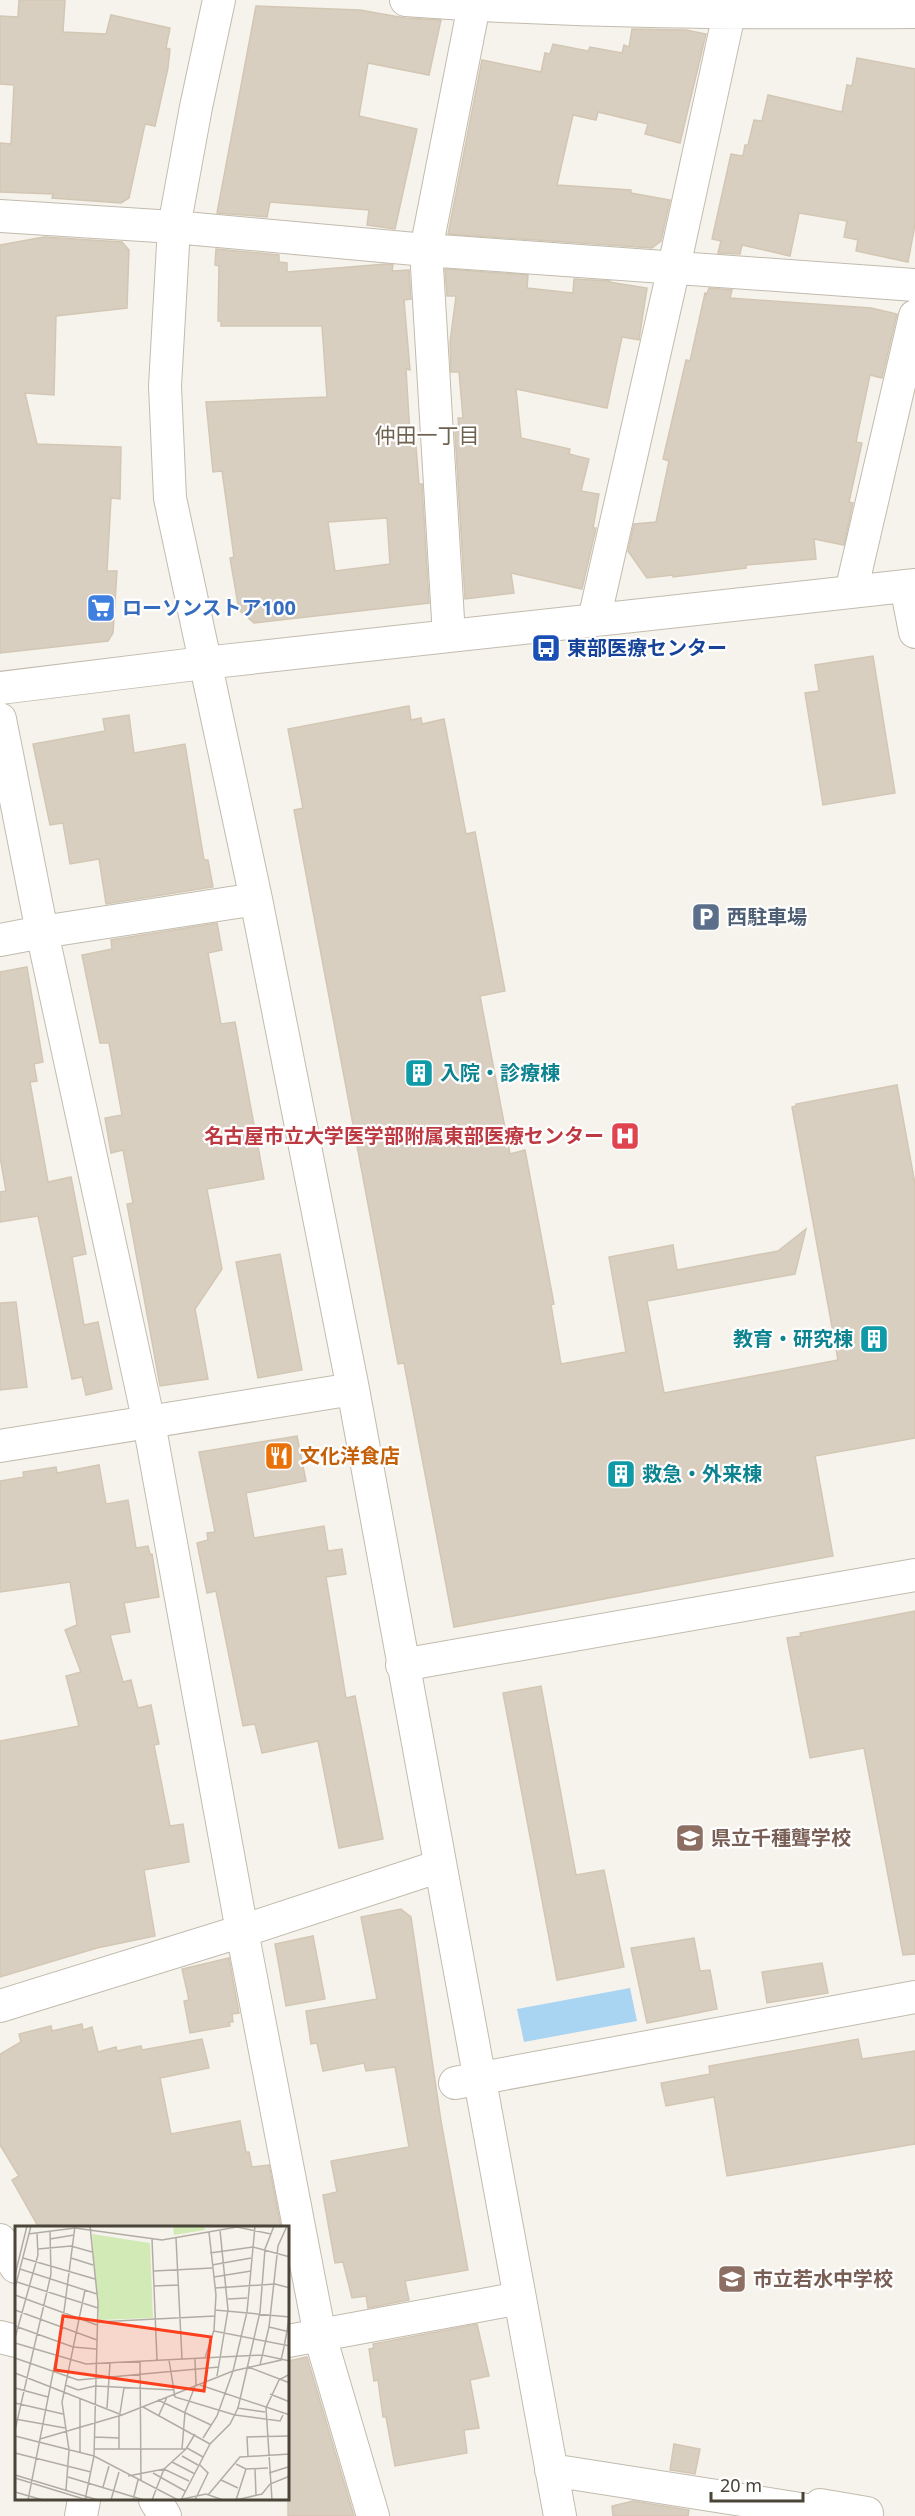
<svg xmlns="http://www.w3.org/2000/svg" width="915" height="2516" font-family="'Noto Sans','Noto Sans JP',sans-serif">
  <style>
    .water { fill: #a9d4f2 }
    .building { fill: #d8cfc1; stroke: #d3c7b4; stroke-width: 1.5; fill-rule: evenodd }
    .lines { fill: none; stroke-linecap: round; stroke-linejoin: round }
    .minor-casing { stroke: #c2bbae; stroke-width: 34 }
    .minor { stroke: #fff; stroke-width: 32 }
    .labels { text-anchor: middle; stroke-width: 4.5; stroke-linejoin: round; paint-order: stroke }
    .shop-label { font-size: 20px; font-weight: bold; fill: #366cbe; stroke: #fff; text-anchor: start }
    .transit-label { font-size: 20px; font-weight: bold; fill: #164399; stroke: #fff; text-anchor: start }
    .service-label { font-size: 20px; font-weight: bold; fill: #4e5e75; stroke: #fff; text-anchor: start }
    .culture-label { font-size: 20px; font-weight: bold; fill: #0d838f; stroke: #fff; text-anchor: start }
    .health-label { font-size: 20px; font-weight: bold; fill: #be3a42; stroke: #fff; text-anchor: end }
    .food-label { font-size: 20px; font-weight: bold; fill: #c56008; stroke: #fff; text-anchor: start }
    .education-label { font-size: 20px; font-weight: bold; fill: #785e54; stroke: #fff; text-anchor: start }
    .neighbourhood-label { font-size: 21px; fill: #6e6250; stroke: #fff }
    .inset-road { fill: none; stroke: #b2ada4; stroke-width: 1.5 }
    .view { fill: #fc3f1d; fill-opacity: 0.15; stroke: #fc3f1d; stroke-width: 3 }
    .inset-edge { fill: none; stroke: #4b4439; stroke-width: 3 }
  </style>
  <rect width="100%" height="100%" fill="#f6f3ec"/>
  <path class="water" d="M630,1988L637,2021L524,2042L517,2009Z"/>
  <path class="building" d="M19,0H65L63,32L106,34L111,15L170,28L166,48L170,49L168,68L155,126L145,124L129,198L121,203L52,198L53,194L0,192V143L11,144L14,85L0,84V16L18,17Z
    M256,6L360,10L405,18L441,20L429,75L368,63L359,116L417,129L395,229L367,225L369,210L270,202L267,217L217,213Z
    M632,29L686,30L706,34L680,143L645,134L648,124L598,112L596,120L573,115L557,185L631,190V193L670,200L661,241L652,248L448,234L482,60L541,72L545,53L550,54L553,44L588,51L590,47L622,53L624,45L629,47Z
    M857,58L915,69V225L908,262L856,251L858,240L844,237L847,221L799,213L790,256L742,245L740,254L718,253L721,241L712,239L731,154L743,156L745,145H748L754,120L762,121L768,95L842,112L847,85L852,86Z
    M44,237L122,242L129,250L127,308L56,316L54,395L25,393L37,444L121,447L120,499L111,498L107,571H117L113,633L108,641L0,653V245Z
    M216,249L279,255V262L287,263V272L386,264L393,265L392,271L409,270L411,299L404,300L410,370L406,369L410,435L415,434L419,484H422L429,603L254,623L239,610L230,558L234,557L222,471L213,472L206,402L327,397L322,326H221V321H218L219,266L215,265ZM387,518L390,564L335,571L328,522Z
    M445,269L528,275L527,288L573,293L574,279L610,281L609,282L647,288L639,340L622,337L607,408L516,389L521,438L570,449L569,454L589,459L581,491L599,494L593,528H596L582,589L511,573L514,593L465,599L455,432L459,431L458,418H463L459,372H451L450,342L456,296H447Z
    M709,288L732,290L730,298L871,308L897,314L882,378L870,375L856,442L862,443L849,502L853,503L844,545L814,539L816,559L746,565V568L673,577V575L647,578L628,551L634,524L656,522L669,461L663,459L686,360L690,361L705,293L707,294Z
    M873,656L895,793L823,805L805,693L819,691L815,665Z
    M409,706L411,720L421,718L422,724L444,719L466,834L475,832L505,991L480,996L510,1154L525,1150L554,1304L551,1305L561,1364L626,1352L609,1257L673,1245L677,1270L778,1251L806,1229L795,1274L647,1301L664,1393L838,1360L792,1107L796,1106V1104L897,1085L915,1184V1438L815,1456L833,1556L454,1627L404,1363L398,1364L294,810L303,808L288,729Z
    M129,715L134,753L185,744L204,860H208L213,887L106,904L99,859L70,864L63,823L50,825L33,744L105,731L103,719Z
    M217,923L222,950L208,953L221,1024L235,1022L264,1179L207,1189L222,1269L195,1309L208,1379L160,1386L127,1204L133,1203L123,1150L111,1153L105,1118L122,1115L109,1043H100L82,955L112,949L111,940Z
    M27,967L43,1062L34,1064L37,1081L30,1082L48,1182L71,1177L86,1254L72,1257L84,1325L98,1322L112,1389L86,1395L82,1377L72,1379L38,1216L0,1222V1192L6,1191L0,1157V972Z
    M280,1254L302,1370L258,1378L236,1262Z
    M16,1302L27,1387L0,1390V1303Z
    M297,1436L306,1481L246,1493L254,1538L324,1526L328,1551L342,1549L346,1574L326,1577L346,1698L355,1696L383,1839L339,1848L318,1741L262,1753L255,1724L243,1726L216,1591L207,1593L197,1543L208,1540L207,1533L215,1532L199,1452Z
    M99,1465L106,1504L128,1500L136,1548L148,1546L150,1554H152L159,1597L124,1603L130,1632L110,1635L123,1682L131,1680L138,1708L151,1705L159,1744L154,1745L170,1826L183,1824L189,1862L144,1870L155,1936L97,1948L0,1977V1741L79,1726L66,1676L81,1672L65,1630L77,1625L70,1582L0,1592V1481L24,1477L23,1472L56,1467L57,1473Z
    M915,1611V1954L903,1955L864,1748L810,1758L787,1638L801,1636L800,1633Z
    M541,1686L576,1875L604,1870L624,1967L557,1980L503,1693Z
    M401,1909L411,1917L441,2121L468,2270L405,2281L409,2300L368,2308L366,2296L352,2298L343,2262L335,2263L323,2195L337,2192L331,2161L409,2147L395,2067L366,2071L364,2063L323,2071L317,2043L311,2044L306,2011L377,1999L361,1917Z
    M313,1936L325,1999L286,2006L275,1944Z
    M694,1938L700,1971L710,1970L717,2009L647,2023L631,1948Z
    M229,1958L239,2013L232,2014L233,2022H229L230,2026L190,2033L184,2001L189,2000L182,1969Z
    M822,1963L828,1993L767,2003L762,1972Z
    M82,2024L83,2030L92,2027L98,2052L116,2047L117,2051L141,2046L142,2050L202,2039L209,2068L160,2078L171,2134L240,2121L246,2152H249L252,2167L269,2165L281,2228H39L12,2180L19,2176L0,2145V2054L21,2042L19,2034L51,2026L52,2031Z
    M858,2039L862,2059L915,2051V2144L727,2176L714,2097L666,2106L661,2083L710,2074L709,2066Z
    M477,2324L489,2376L470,2380L479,2428L464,2430L467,2453L395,2466L386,2417H383L378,2380L374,2381L369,2349L374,2348L373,2344Z
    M307,2357L354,2516H288V2361Z
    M674,2444L700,2449L695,2474L670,2470Z
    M633,2501L689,2510L688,2516H613L612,2506Z"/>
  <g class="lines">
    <g class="minor-casing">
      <path id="minor" d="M219,0L196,107L174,227L165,386L170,498L256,899L353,1389L560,2516
        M406,0C575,13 745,13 915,12
        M0,216L174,227L426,250L915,285
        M906,586L915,632
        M851,592L915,316
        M594,620L674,267L732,0
        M449,636L426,250L475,0
        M0,688L204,663L915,585
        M0,719L42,932L149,1423L242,1931L320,2336L373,2516
        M0,940L42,932L256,899
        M0,1446L353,1389
        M402,1665L915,1575
        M0,2006L242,1931L440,1866
        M455,2083L915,1997
        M0,2240L16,2267
        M0,2337L16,2341
        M288,2341L520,2298
        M551,2470L819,2512L820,2505L867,2513L866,2516
        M155,2500L165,2516
        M81,2516L84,2500"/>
    </g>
    <use href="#minor" class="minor"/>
  </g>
  <defs>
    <g id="supermarket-square" transform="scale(1.5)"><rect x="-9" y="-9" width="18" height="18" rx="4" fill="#3f7fe0" stroke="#fff"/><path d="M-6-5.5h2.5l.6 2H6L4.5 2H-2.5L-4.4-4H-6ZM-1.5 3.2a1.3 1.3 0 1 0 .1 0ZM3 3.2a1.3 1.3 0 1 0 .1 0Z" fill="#fff"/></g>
    <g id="bus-square" transform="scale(1.5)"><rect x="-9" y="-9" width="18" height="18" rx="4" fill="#1a4fb4" stroke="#fff"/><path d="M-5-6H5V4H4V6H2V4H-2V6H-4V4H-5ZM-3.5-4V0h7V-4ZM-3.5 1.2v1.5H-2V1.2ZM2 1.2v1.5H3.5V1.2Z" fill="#fff"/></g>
    <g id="parking-square" transform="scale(1.5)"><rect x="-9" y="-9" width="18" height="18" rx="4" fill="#5c6f8a" stroke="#fff"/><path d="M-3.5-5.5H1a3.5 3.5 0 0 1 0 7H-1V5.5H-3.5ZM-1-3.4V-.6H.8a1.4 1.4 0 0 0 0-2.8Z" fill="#fff"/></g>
    <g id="building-square" transform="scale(1.5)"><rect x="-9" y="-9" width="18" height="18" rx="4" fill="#0f9aa8" stroke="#fff"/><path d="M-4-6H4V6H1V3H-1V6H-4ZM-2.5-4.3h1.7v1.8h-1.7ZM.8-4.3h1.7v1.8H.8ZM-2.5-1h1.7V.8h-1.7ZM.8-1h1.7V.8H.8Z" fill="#fff"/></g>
    <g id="hospital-square" transform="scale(1.5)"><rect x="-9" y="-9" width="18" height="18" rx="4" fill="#e0444e" stroke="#fff"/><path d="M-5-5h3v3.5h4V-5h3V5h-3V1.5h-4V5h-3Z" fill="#fff"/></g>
    <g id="restaurant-square" transform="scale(1.5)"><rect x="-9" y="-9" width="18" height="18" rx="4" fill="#e8710a" stroke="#fff"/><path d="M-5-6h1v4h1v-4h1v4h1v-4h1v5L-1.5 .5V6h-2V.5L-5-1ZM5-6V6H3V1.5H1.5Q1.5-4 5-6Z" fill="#fff"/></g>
    <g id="school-square" transform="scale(1.5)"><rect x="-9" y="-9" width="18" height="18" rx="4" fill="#8d6e63" stroke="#fff"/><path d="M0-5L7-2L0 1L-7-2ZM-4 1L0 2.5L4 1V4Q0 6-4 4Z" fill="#fff"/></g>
  </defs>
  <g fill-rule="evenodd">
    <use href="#supermarket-square" x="101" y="608"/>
    <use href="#bus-square" x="546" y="648"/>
    <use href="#parking-square" x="706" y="917"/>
    <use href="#building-square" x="419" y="1073"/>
    <use href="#hospital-square" x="625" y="1136"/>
    <use href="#building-square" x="874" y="1339"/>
    <use href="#restaurant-square" x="279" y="1456"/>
    <use href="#building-square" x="621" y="1474"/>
    <use href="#school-square" x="690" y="1838"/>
    <use href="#school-square" x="732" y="2279"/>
  </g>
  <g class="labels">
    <g class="shop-label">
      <text x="122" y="615">ローソンストア100</text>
    </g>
    <g class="transit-label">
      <text x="567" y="655">東部医療センター</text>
    </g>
    <g class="service-label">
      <text x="727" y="924">西駐車場</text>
    </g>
    <g class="culture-label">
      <text x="440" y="1080">入院・診療棟</text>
      <text x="853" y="1346" text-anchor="end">教育・研究棟</text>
      <text x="642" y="1481">救急・外来棟</text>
    </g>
    <g class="health-label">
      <text x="604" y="1143">名古屋市立大学医学部附属東部医療センター</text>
    </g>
    <g class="food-label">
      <text x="300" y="1463">文化洋食店</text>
    </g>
    <g class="education-label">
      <text x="711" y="1845">県立千種聾学校</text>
      <text x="753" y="2286">市立若水中学校</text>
    </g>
    <g class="neighbourhood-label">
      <text x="427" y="443">仲田一丁目</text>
    </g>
  </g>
  <g transform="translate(15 2226)">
    <rect width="274" height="274" fill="#f6f3ec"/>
    <path d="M158,0H189L190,4L159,9ZM77,8L135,17L138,92L84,94Z" fill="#d2eab5"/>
    <path class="inset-road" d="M13,8L60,2L147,14L222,1L256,8M161,12L167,133M35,13L59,9M137,13L142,134M23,23L56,20L77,26M195,27L238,21L275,31M8,32L80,53M56,32L78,39M197,39L236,32M5,43L82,68M139,45L197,42M0,49L12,0M199,51L236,45M2,56L83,82M139,60L163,59M0,62L16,0M200,62L260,58L275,62M0,69L82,99M213,73L232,72M0,84L82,114M82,96L200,90M0,100L58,121L81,123M254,101L275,106M199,105L275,120M0,112L23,29L22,7M0,117L71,138L247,129L275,135M0,132L63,154L204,141M190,132L199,104L201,69L194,6M180,133L181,159M154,134L160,171L220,189L265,195L268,189M125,135L126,255M245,139L254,101L263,20L272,0M233,141L275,157M0,147L107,189M202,150L213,84L205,4M50,159L63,164L80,160L159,164M185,159L275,189M0,162L33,171M255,168L275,176M65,173V227M143,174L196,199M0,177L48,188M128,181L195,218M92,182L95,137M222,182L250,186M105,187L109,162M144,189L152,171M104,190V223M0,193L50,202M0,204L36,48L35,6M0,210L79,230L163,274L191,268L208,274M80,211L104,212M188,212L202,190L218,145L232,86L240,0M25,213L107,189L218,145L266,134L269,121L272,105L274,91H275L200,84M172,222L188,231M79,223H171L180,208M167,223L170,186L180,160M0,227L76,246M167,230L183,239M233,230L232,211L275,210M157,236L180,248M221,238L231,243L253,242M240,243L241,269M138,247L170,265M254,247L273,241M0,249L83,274M113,250L149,243L171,223M53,251L129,274M0,252L72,274M206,254L223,262M88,261L94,240M51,264L54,224L47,176L70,64M0,266L28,274M193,269L225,231L275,228M13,274L47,101L60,0M70,274L79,230L83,77L75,0M96,274L104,246M118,274L123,254M137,274L149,243L174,255M166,274L195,218L215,198L223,182L245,86L250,23L259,0M180,274L193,247L184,238M221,274L247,268L255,258L275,250M221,274L231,243M257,274L251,182L264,154L275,148"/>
    <path class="view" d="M48,90L196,111L189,165L40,144Z"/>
    <rect width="274" height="274" class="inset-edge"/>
  </g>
  <path d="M711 2492v9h92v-9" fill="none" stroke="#4b4439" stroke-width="3"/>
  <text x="720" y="2492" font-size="18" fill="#4b4439" stroke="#ffffff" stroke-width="4.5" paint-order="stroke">20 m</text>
</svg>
